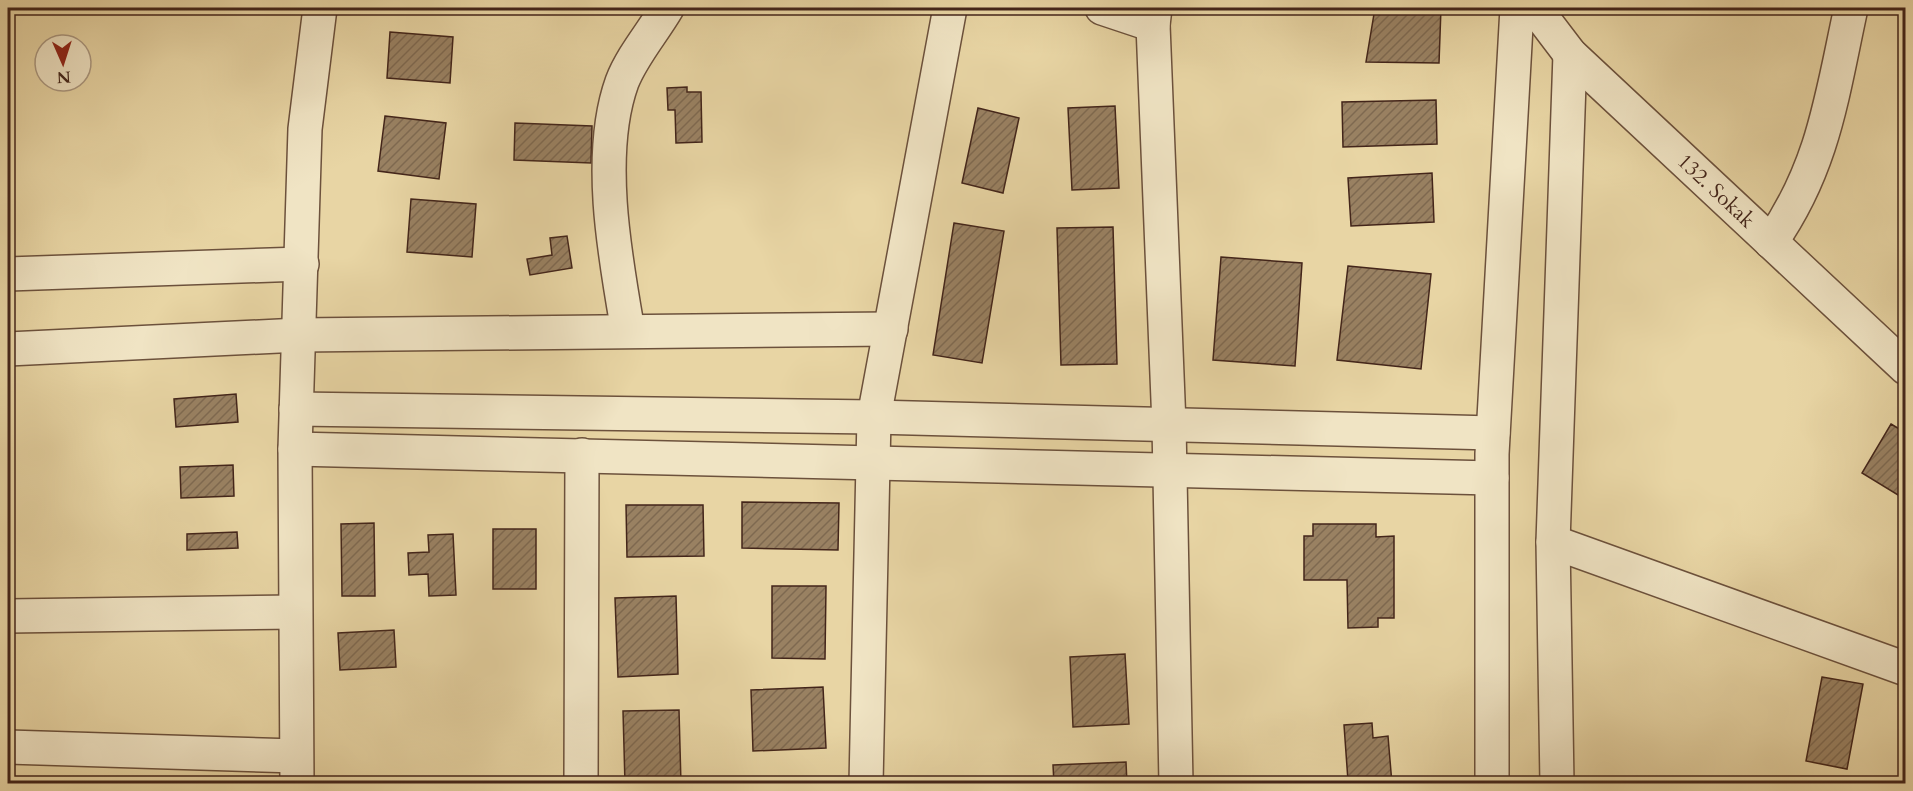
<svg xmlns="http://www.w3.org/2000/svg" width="1913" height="791" font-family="Cardo,serif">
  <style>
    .building { fill: url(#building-hatch); stroke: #43251a; stroke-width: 1.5 }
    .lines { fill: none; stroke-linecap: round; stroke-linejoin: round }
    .minor-casing { stroke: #6c513c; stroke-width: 36 }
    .minor { stroke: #f0e4c4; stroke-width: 33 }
    .labels { text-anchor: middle; stroke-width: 4.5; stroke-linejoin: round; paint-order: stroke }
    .street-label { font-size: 21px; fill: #43251a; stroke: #f0e4c4 }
  </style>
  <defs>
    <pattern id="building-hatch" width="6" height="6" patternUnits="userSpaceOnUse" patternTransform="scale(1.5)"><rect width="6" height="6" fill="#998162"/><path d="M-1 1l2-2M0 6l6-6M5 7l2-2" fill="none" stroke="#7e6950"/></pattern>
  </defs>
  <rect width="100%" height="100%" fill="#e8d5a4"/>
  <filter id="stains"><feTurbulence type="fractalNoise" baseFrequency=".00333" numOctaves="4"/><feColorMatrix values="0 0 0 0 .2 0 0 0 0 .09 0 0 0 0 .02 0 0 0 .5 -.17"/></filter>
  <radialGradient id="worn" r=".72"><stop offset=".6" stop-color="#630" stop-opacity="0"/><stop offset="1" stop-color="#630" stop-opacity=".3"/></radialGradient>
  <path class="building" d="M1375,8H1441L1439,63L1366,62Z
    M390,32L453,37L450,83L387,78Z
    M687,87V92H701L702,142L676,143L675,110H668L667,88Z
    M1436,100L1437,144L1343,147L1342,102Z
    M1115,106L1119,188L1072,190L1068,108Z
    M978,108L1019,118L1003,193L962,183Z
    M385,116L446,123L439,179L378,171Z
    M515,123L592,126L591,163L514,160Z
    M1432,173L1434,222L1351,226L1348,178Z
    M411,199L476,204L472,257L407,252Z
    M954,223L1004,231L982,363L933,355Z
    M1113,227L1117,364L1061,365L1057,228Z
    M567,236L572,268L530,275L527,259L552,255L550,238Z
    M1221,257L1302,263L1295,366L1213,360Z
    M1348,266L1431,274L1421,369L1337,360Z
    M236,394L238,422L176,427L174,399Z
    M1891,424L1906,433V483L1898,495L1862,473Z
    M233,465L234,496L181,498L180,467Z
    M742,502L839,503L838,550L742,548Z
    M626,505H703L704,556L627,557Z
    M374,523L375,596H342L341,524Z
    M1313,524H1376V537L1394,536V618H1378V627L1348,628L1347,580H1304V536H1313Z
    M493,529H536V589H493Z
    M237,532L238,548L187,550V534Z
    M453,534L456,595L429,596L428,574L409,575L408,553L429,552L428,535Z
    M772,586H826L825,659L772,658Z
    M676,596L678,674L618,677L615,598Z
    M394,630L396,667L340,670L338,633Z
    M1125,654L1129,724L1073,727L1070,657Z
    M1822,677L1863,684L1847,769L1806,761Z
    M823,687L826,748L753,751L751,690Z
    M679,710L681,784H625L623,711Z
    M1372,723L1373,738L1388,736L1392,784H1317L1348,781L1344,725Z
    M1126,762L1127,784H1054L1053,765Z"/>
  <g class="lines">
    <g class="minor-casing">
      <g id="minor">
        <path d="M1102,8L1153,25"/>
        <path d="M1155,8L1153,25L1169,425L1176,784"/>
        <path id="s1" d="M1535,8L1570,54L1906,368"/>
        <path d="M1771,242C1824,166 1832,95 1851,8"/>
        <path d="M8,274L302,264"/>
        <path d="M628,331C615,257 596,154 622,82C632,56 653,32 667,8"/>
        <path d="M8,349L299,335L891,329"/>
        <path d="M296,409L874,417L1493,433"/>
        <path d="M295,449L1492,478"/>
        <path d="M1553,542L1906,669"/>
        <path d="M8,616L295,612"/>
        <path d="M8,747L296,756"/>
        <path d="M297,784L295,449L305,129L320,8"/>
        <path d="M581,784L582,455"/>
        <path d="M866,784L874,417L950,8"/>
        <path d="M1492,784V454L1517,8"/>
        <path d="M1557,784L1553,542L1570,54"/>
      </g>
    </g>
    <use href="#minor" class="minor"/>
  </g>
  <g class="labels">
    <g class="street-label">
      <text dy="7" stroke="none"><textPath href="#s1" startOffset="258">132. Sokak</textPath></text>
    </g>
  </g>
  <rect width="1913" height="791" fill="none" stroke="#e8d5a4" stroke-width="30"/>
  <rect x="9" y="9" width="1895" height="773" fill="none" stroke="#43251a" stroke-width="3"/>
  <rect x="15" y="15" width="1883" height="761" fill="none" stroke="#43251a" stroke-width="1.5"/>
  <g transform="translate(63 63) rotate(177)"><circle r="28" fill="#f0e4c4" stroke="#ab9880" stroke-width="1.5"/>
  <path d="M0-4.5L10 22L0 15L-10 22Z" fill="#8f2418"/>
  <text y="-9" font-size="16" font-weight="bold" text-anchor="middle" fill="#43251a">N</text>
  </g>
  <rect width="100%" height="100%" filter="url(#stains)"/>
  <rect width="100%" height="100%" fill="url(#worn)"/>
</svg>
